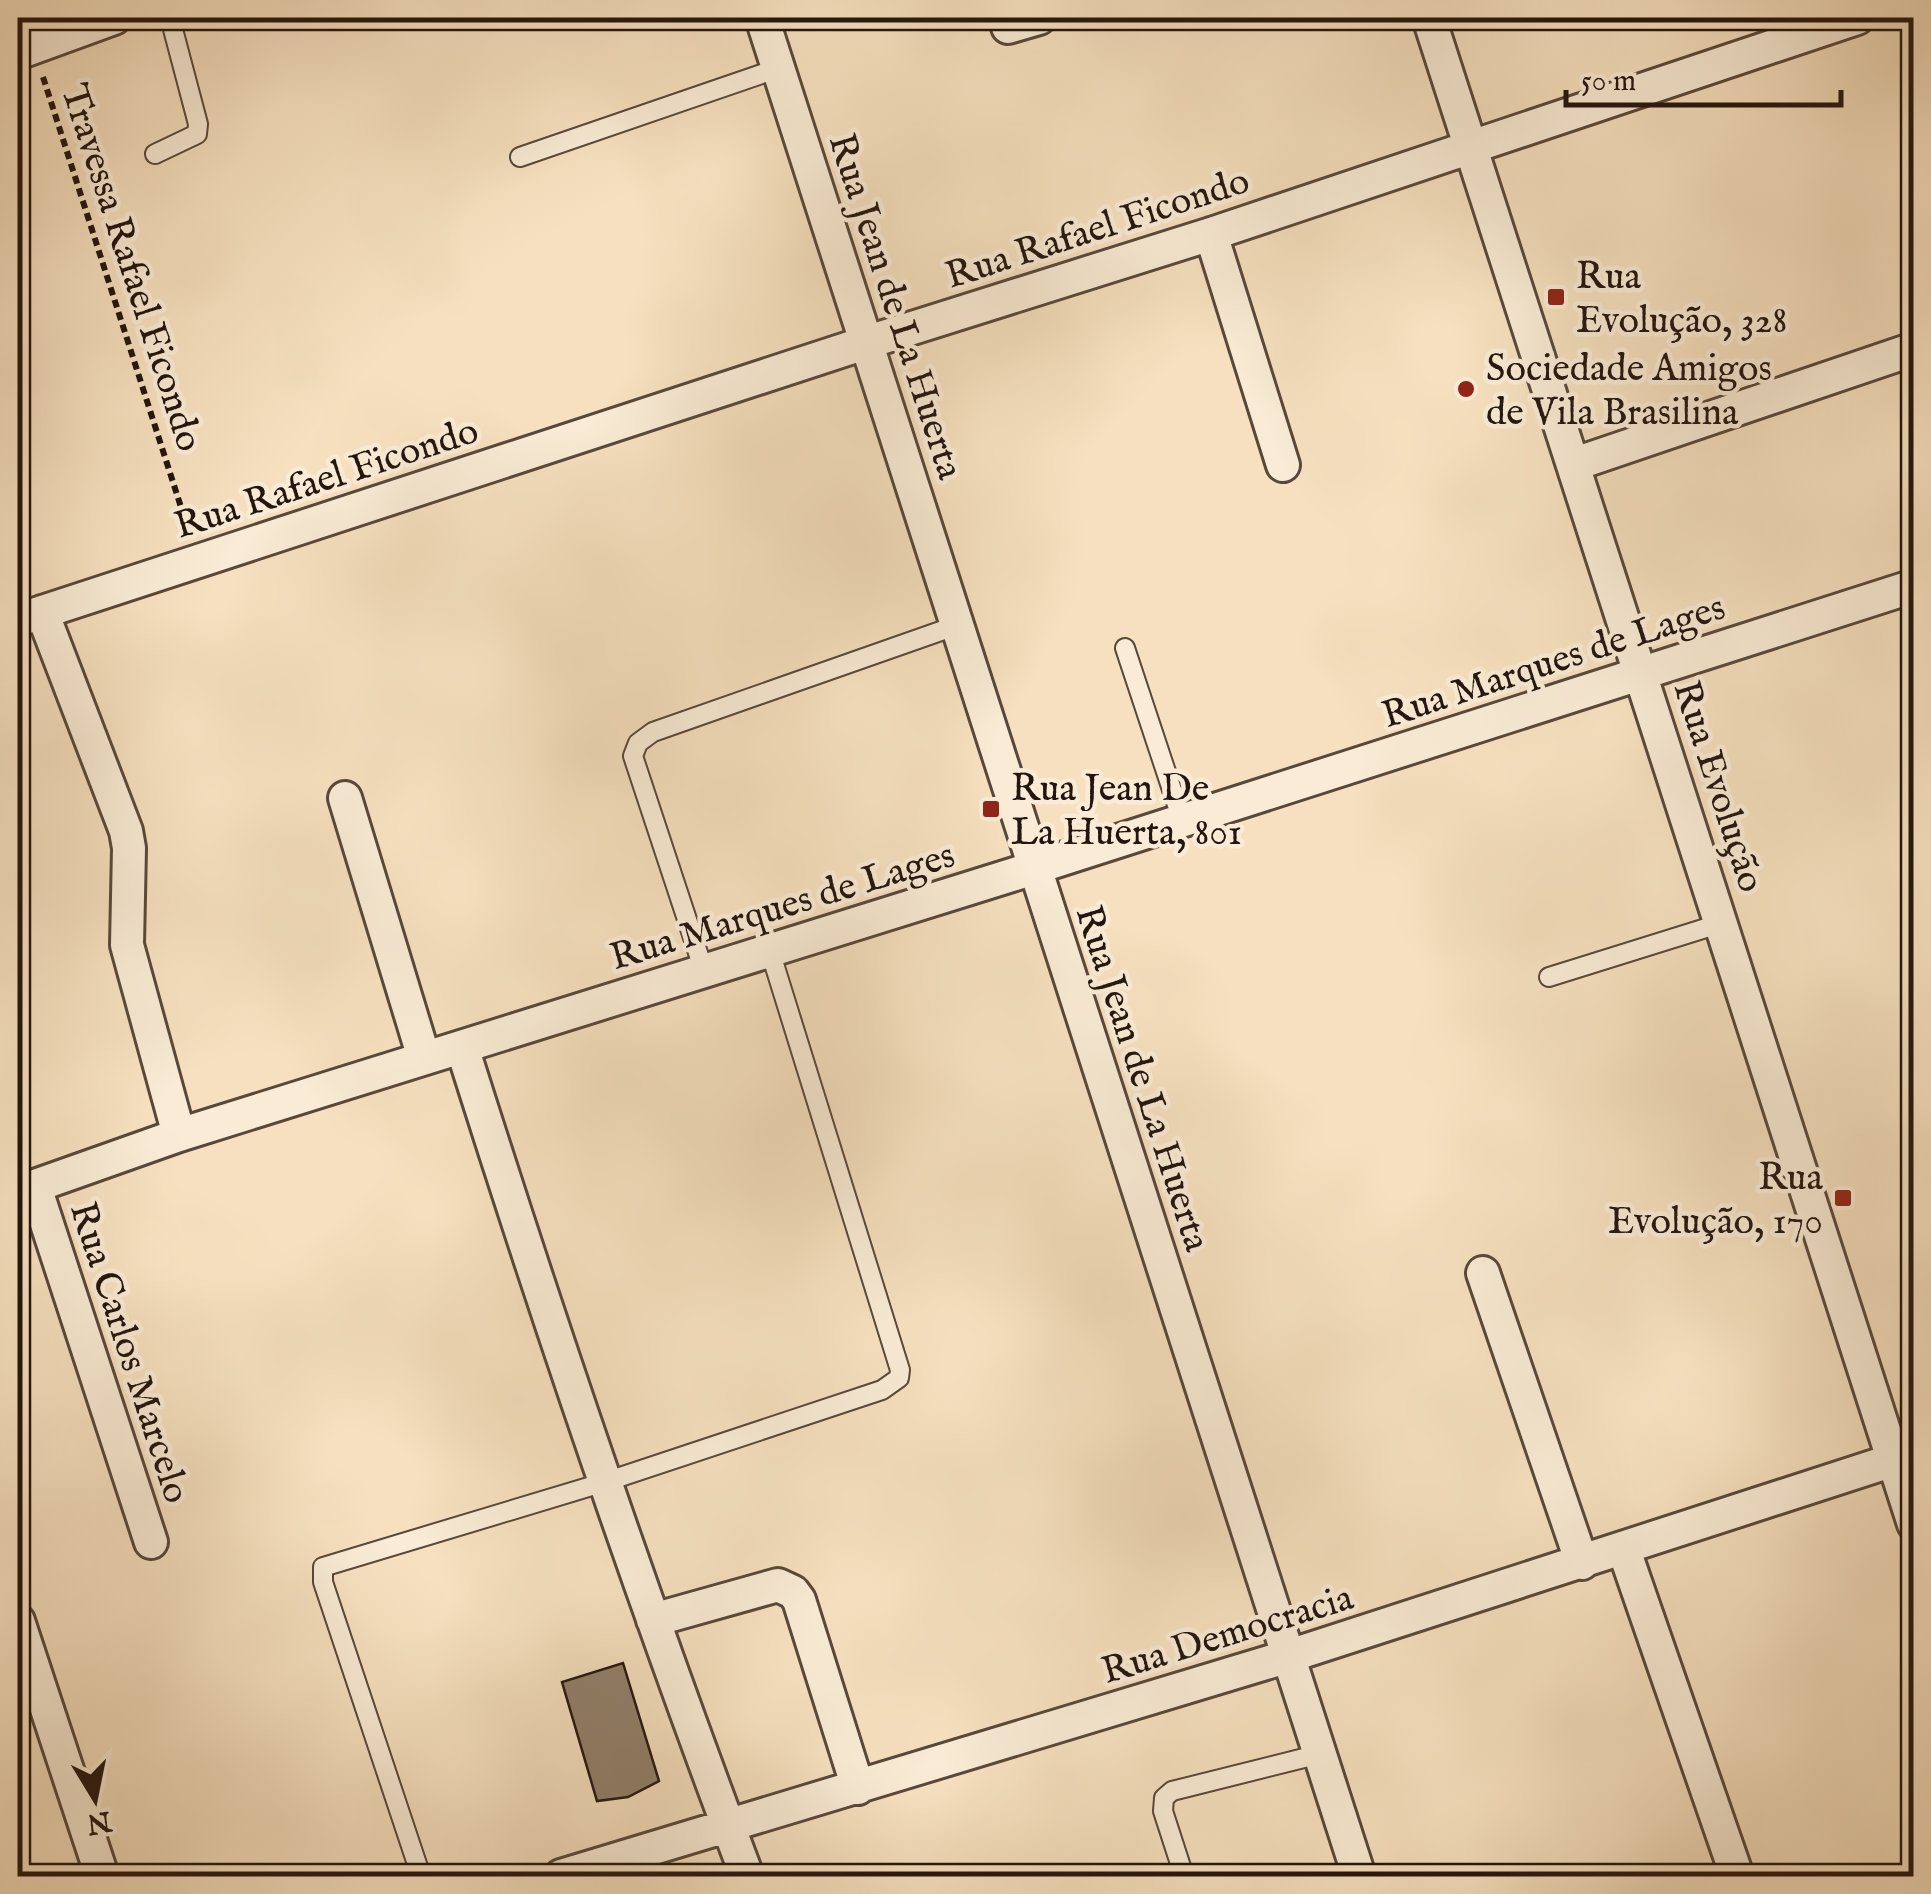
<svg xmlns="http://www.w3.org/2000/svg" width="1931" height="1894" font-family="'IM FELL English',serif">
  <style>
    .building { fill: #917f6b; stroke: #23150f; stroke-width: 2.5 }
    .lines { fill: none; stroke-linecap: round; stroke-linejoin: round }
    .lane-casing { stroke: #58483b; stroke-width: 22 }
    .street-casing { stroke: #58483b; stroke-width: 38 }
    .path { stroke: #23150f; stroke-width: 6; stroke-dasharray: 8 5; stroke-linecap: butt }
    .lane { stroke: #f9ebd5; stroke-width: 18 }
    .street { stroke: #f9ebd5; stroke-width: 32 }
    .poi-dot { fill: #8f2418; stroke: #f9ebd5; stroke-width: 4 }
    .labels { text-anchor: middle; stroke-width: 9; stroke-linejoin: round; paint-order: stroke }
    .street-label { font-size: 38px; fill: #23150f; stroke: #f9ebd5 }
    .poi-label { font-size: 38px; fill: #23150f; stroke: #f9ebd5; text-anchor: start }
  </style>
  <rect width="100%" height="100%" fill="#f6e0bf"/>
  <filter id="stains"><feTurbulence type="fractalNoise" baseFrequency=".002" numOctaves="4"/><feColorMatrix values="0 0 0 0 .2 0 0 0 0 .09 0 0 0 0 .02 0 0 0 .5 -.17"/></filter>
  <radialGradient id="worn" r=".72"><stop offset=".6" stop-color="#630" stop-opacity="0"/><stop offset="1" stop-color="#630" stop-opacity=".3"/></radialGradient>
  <path class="building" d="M623,1663L659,1781L628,1797L597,1801L562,1682Z"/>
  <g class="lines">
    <g class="lane-casing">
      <path id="lane" d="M155,154L197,134L198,124L170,18
        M520,157L779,68
        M1125,648L1182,820
        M704,971L633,756L638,743L653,732L955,626
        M1549,977L1722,923
        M421,1876L323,1582V1567L605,1482L882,1390L899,1378L900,1370L770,951
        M1184,1876L1163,1811L1164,1798L1172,1791L1320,1754"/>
    </g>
    <g class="street-casing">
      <path id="street" d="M762,18L1359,1876
        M1429,18L1914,1524
        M1008,27L1039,18
        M18,53L114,18
        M1211,234L1283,465
        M1575,464L1914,349
        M42,612L126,831L129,848L127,945L179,1135
        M18,620L868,342L1211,234L1857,18
        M345,798L424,1058
        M462,1047C550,1326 644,1603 747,1876
        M35,1187L151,1542
        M18,1192L179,1135L1034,868L1914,586
        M1483,1273L1582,1563
        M1624,1550L1737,1876
        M653,1620L778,1585L793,1592L799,1600L858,1788
        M18,1621L102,1876
        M561,1876L1289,1656L1912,1454"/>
    </g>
    <path class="path" d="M43,77L189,532"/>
    <use href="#lane" class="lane"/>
    <use href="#street" class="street"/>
  </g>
  <g class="poi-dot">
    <rect x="1546" y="287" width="20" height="20" rx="5"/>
    <circle cx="1466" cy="389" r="10"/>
    <rect x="981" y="799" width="20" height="20" rx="5"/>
    <rect x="1833" y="1188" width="20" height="20" rx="5"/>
  </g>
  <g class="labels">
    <g class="street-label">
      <text transform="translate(1097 227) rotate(-18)" y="13">Rua Rafael Ficondo</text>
      <text transform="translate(133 267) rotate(72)" y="13">Travessa Rafael Ficondo</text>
      <text transform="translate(897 306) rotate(72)" y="13">Rua Jean de La Huerta</text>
      <text transform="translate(326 477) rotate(-18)" y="13">Rua Rafael Ficondo</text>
      <text transform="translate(1553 660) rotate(-18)" y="13">Rua Marques de Lages</text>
      <text transform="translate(1720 786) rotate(72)" y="13">Rua Evolução</text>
      <text transform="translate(782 905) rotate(-17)" y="13">Rua Marques de Lages</text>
      <text transform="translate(1144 1078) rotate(72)" y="13">Rua Jean de La Huerta</text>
      <text transform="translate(131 1352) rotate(72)" y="13">Rua Carlos Marcelo</text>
      <text transform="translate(1227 1633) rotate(-17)" y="13">Rua Democracia</text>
    </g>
    <g class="poi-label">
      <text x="1576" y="288">Rua<tspan x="1576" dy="44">Evolução, 328</tspan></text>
      <text x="1486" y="380">Sociedade Amigos<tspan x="1486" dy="44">de Vila Brasilina</tspan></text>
      <text x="1011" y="800">Rua Jean De<tspan x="1011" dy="44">La Huerta, 801</tspan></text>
      <text x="1823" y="1189" text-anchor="end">Rua<tspan x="1823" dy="44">Evolução, 170</tspan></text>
    </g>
  </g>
  <rect width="1931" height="1894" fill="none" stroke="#f6e0bf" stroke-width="60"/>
  <rect x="20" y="20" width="1891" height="1854" fill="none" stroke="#23150f" stroke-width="5"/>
  <rect x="30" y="30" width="1871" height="1834" fill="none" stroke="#23150f" stroke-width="2.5"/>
  <g transform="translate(95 1799) rotate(170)" stroke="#f9ebd5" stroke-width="8" paint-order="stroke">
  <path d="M0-8L18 38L0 25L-18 38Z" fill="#23150f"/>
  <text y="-15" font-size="28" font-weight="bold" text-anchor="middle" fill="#23150f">N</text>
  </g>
  <path d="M1566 90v15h275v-15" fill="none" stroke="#23150f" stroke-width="5"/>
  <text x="1581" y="90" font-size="30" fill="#23150f" stroke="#f9ebd5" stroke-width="8" paint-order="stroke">50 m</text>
  <rect width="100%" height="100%" filter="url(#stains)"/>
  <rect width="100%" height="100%" fill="url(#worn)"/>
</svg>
